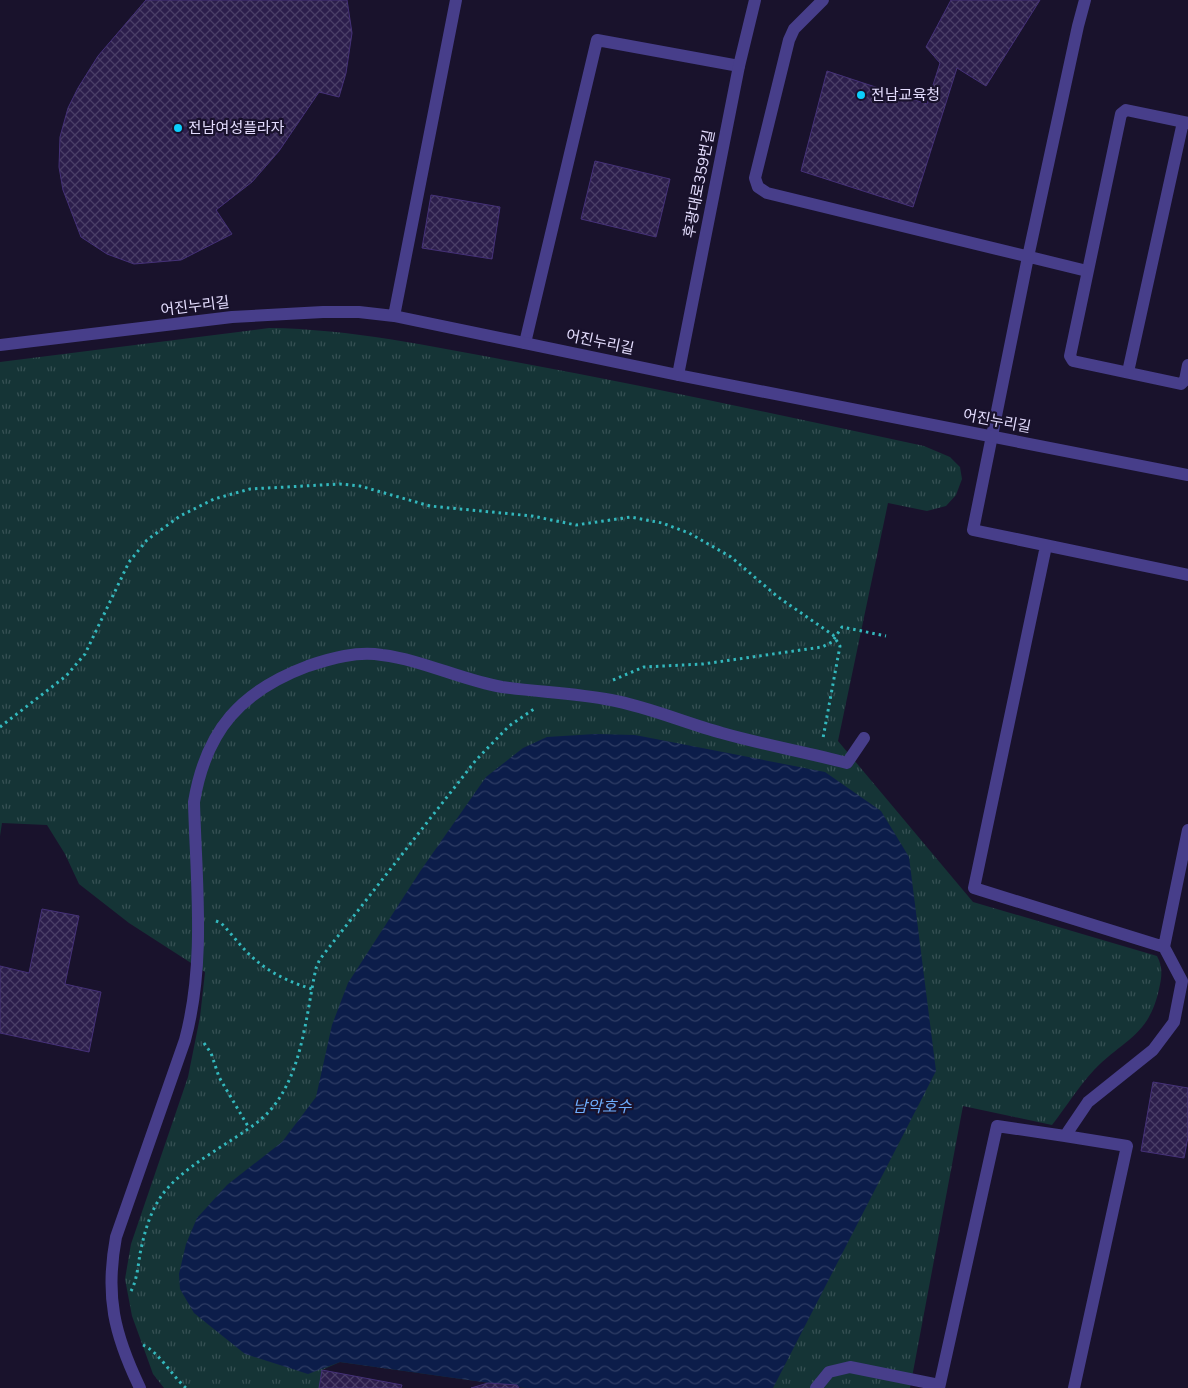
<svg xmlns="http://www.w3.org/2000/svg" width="1188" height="1388" font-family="Mulish,'Noto Sans KR',sans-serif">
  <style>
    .park { fill: url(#park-tufts) }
    .water { fill: url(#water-waves) }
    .building { fill: url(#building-cross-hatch); stroke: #453178 }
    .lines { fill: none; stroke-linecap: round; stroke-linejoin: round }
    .path { stroke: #33b8bd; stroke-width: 3; stroke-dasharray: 2.5 4; stroke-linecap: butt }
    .lane { stroke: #473e8a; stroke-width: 12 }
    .street { stroke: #473e8a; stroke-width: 12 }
    .poi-dot { fill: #0ccefb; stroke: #19122c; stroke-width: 2 }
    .labels { text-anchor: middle; stroke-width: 4.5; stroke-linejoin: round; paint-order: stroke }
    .poi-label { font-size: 15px; fill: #e4ddfe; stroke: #19122c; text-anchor: start }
    .street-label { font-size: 15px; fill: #e4ddfe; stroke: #19122c }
    .water-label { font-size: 16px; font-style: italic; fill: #6dadfd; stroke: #19122c }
  </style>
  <defs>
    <pattern id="park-tufts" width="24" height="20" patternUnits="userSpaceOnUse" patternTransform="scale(1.25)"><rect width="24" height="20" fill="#153436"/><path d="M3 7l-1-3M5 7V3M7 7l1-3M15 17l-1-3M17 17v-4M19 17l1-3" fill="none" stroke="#375154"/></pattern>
    <pattern id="water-waves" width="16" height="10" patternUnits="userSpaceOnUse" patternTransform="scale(1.25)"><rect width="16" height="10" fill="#0c1d4a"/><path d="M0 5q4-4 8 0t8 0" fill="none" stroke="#2f3d65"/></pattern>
    <pattern id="building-cross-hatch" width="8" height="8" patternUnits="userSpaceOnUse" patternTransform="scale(1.25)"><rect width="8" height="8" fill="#2c1e4c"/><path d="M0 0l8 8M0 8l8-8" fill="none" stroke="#4a3e67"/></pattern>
  </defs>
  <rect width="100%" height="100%" fill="#19122c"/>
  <path class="park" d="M269,328C353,329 434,347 516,362C653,387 788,417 924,446L950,457L960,467L962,479L956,495L946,506L927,511L888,503L838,741L973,902L1157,956C1163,967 1162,977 1159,989C1149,1036 1124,1039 1094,1070C1079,1086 1066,1107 1052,1125L963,1106L910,1388H526L340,1362L322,1370L319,1388H164L153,1374L132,1316L125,1279L131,1244L188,1077L200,1017L205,972L129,923L79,884L65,854L47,825L2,823L0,836V362Z"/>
  <path class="water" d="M595,734L635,735L825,772L881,811L909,857L936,1071L773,1388H526L340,1362L308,1374L245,1354L194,1313L180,1289L179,1274L186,1244L197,1218L227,1185L282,1142L316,1097L332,1025L348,983L421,870L486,777L523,748L547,737Z"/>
  <path class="building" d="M146,0H347L352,33L346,73L339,97L319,92L279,151L252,182L216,210L232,234L181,260L134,264L107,254L81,237L63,190L59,167L60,137L68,108L78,88L98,56Z
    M951,0H1040L986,86L957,68L913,207L801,171L827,71L927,104L940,63L926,47Z
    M595,161L670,179L656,237L581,219Z
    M431,195L500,207L492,259L422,248Z
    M42,909L79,916L65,984L101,992L89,1052L0,1033V966L29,973Z
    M1153,1082L1188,1088V1137L1184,1158L1141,1151Z
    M322,1370L402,1385L401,1388H319Z
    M488,1383L517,1385L519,1388H471Z"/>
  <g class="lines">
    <path class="path" d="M613,680L644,667L703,664L822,647L832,642L842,627L886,636
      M0,727L66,676L85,654L129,562L147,540L180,516L214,499L250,489L340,484L360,486L430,506L532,516L576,525L631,517L662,523L689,533L731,557L778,597L833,635L840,646L823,738
      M216,921L221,923C230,932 238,943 247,952C264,970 288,982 312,989
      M204,1043L211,1053L219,1077L249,1128
      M131,1291C137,1280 138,1266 140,1254C144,1234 149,1215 160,1198C180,1167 230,1144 259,1121C302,1086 305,1019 316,968L320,959L476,760L509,726L534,709
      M143,1345C159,1352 172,1376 186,1388"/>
    <path class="lane" d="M823,0L794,29L789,40L755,178L758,187L767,193L1087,271
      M1085,0L1078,26L1028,257L973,530L1188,575
      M1188,123L1126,110L1121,114L1070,356L1073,361L1181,384L1185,380L1188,365
      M525,343L597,40L739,66
      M1128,372L1183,122
      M1164,947L1188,830
      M1065,1136L1127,1146L1074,1388
      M140,1388C114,1334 105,1296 116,1237L185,1040C206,962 196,882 194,802C206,730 241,691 308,666C332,658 357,651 382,655C423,660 461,680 502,687C538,692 575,693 611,700C649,707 685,723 722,733C764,745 806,752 847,763L864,738
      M939,1388L997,1126L1065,1136L1088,1102L1153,1050L1174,1022L1182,981L1164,947L974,888L1046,546"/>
    <path class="street" d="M394,316L456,0
      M0,345L232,317L323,312H359L394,316L678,375L1188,475
      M678,375L739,66L755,0
      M816,1388L829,1372L850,1367L939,1385"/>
  </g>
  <g class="poi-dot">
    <circle cx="861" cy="95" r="5"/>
    <circle cx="178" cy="128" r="5"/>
  </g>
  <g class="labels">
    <g class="poi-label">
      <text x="871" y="100">전남교육청</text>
      <text x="188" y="133">전남여성플라자</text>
    </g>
    <g class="street-label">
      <text transform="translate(699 184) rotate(-79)" y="5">후광대로359번길</text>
      <text transform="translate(195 306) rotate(-7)" y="5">어진누리길</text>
      <text transform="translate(600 342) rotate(12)" y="5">어진누리길</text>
      <text transform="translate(997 421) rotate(11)" y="5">어진누리길</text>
    </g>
    <g class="water-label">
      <text x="602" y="1112">남악호수</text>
    </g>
  </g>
</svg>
